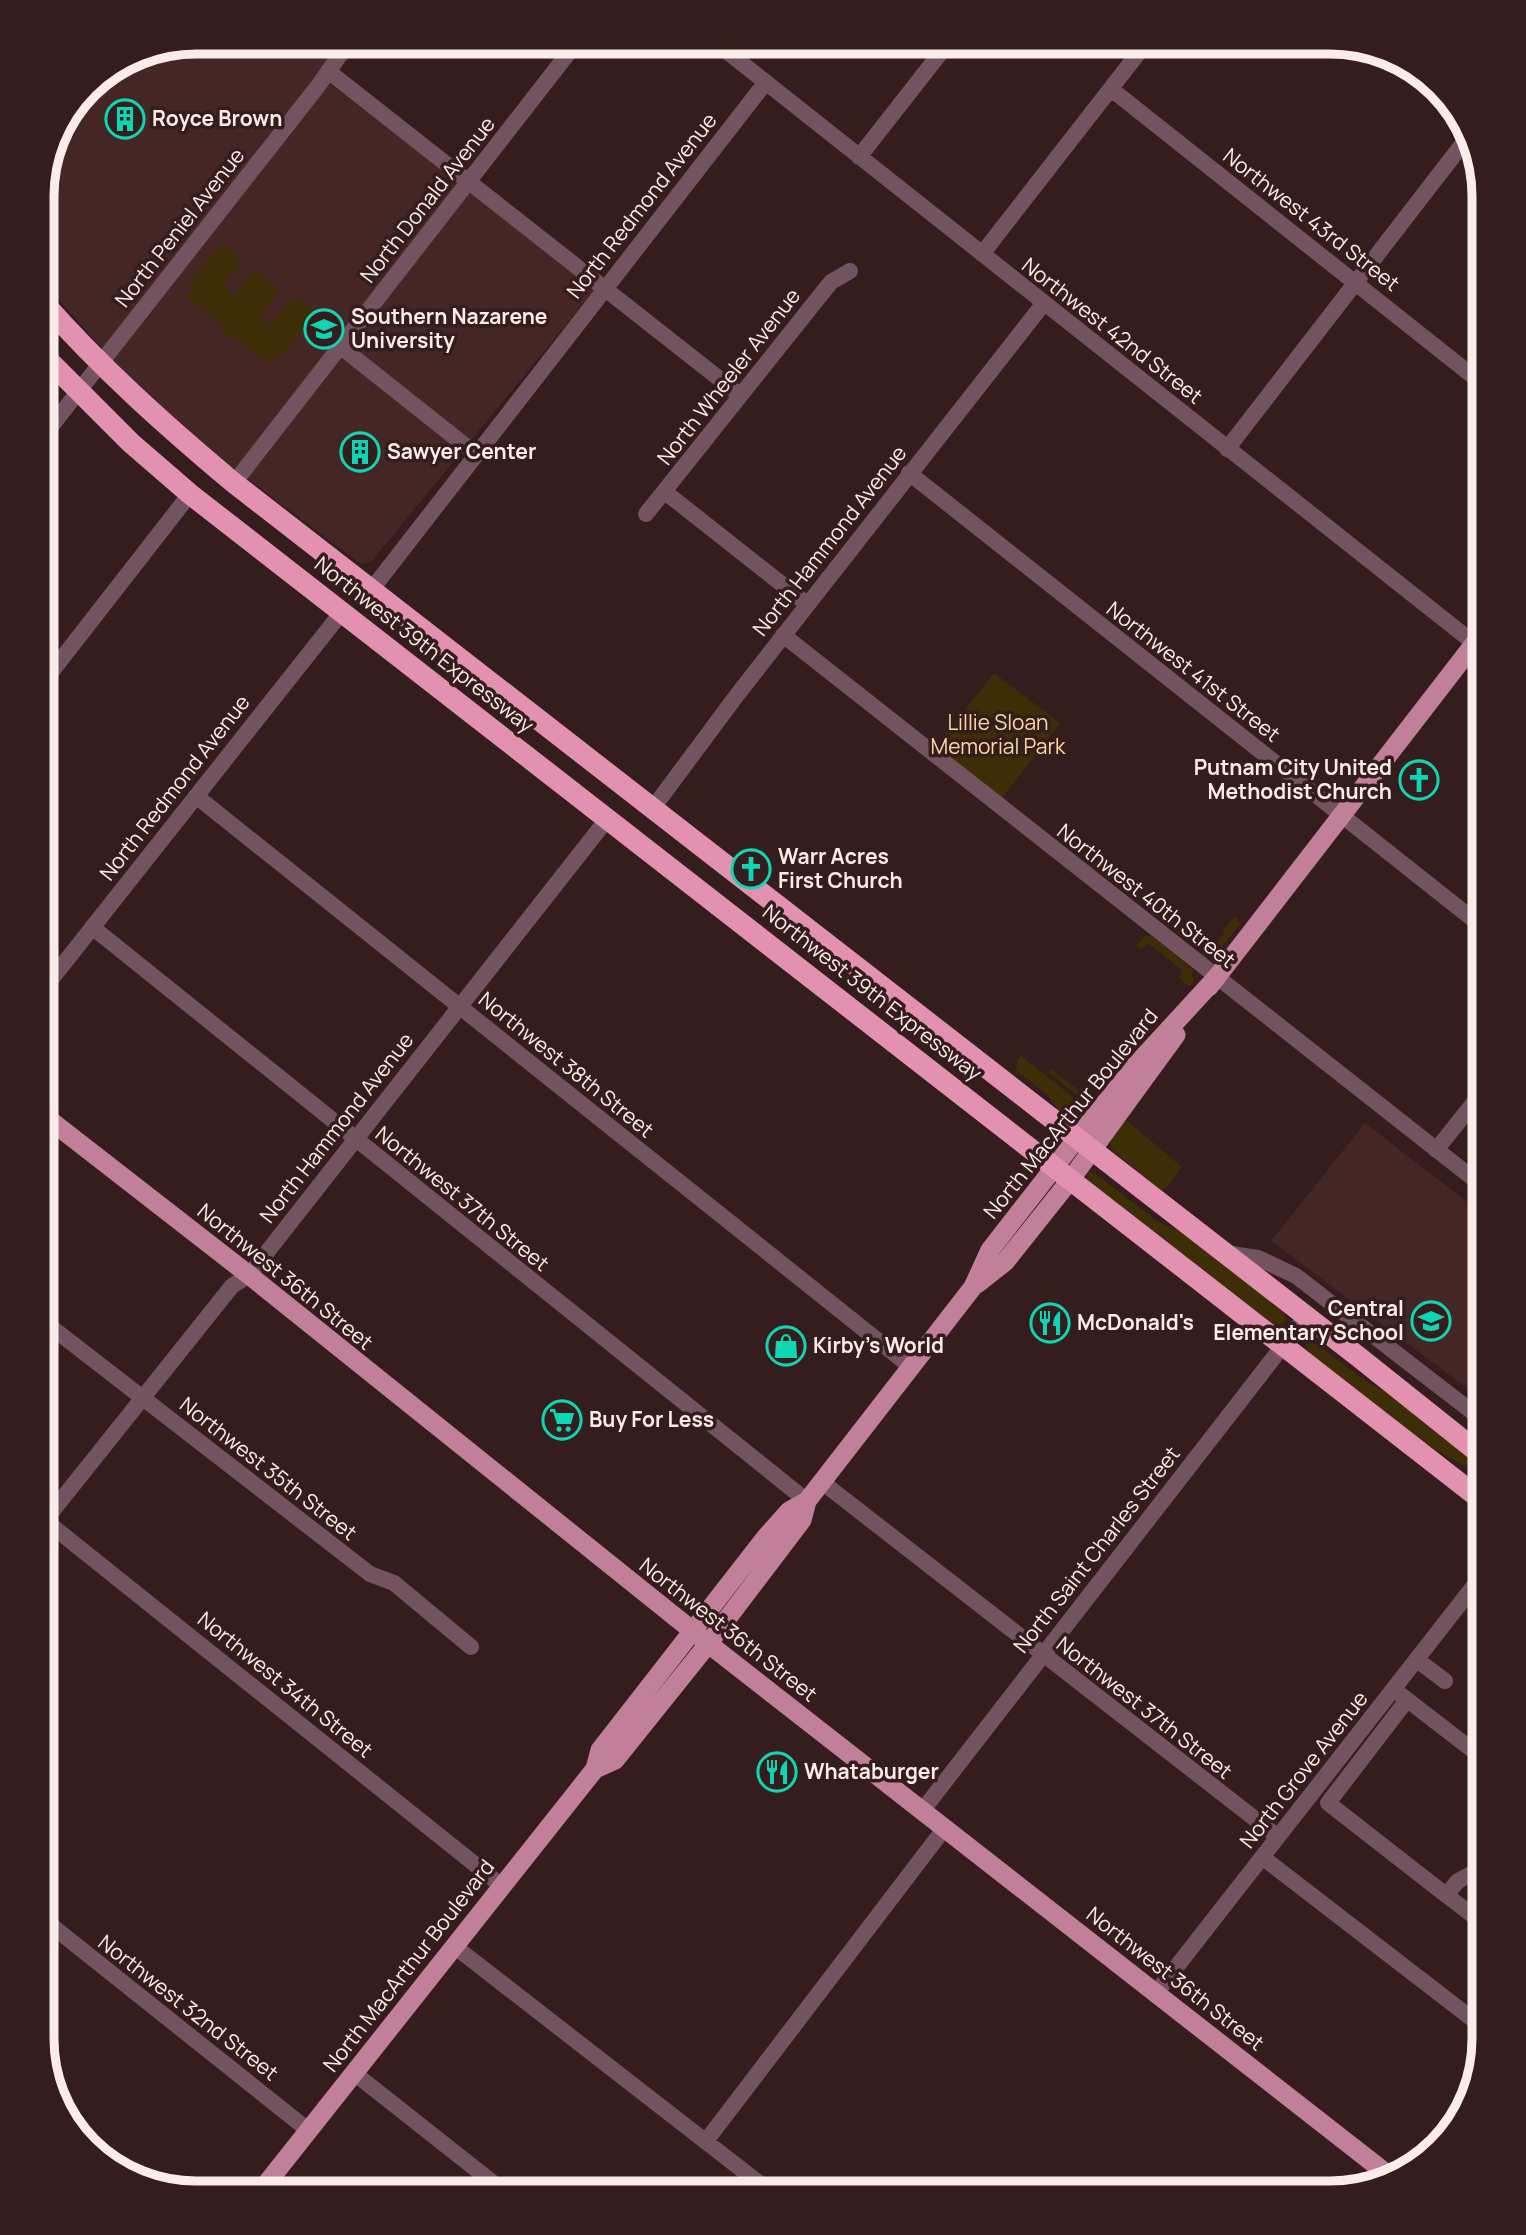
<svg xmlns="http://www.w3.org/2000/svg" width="1526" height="2235" font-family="Manrope,sans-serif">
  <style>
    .built { fill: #442725 }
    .green { fill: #3d2e07 }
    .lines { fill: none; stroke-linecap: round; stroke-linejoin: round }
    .minor { stroke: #73535f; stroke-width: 16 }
    .major { stroke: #c27f9a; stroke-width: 19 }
    .highway { stroke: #e291b1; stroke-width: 21 }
    .labels { text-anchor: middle; stroke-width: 7; stroke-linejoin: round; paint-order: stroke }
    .poi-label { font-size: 21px; font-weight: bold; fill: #fbebe9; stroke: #341d1c; text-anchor: start }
    .street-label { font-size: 21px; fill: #fbebe9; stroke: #341d1c }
    .park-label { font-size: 21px; fill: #f7dba1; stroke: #341d1c }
    .rim { fill: none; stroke: #fbebe9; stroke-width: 9 }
  </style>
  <rect width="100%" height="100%" fill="#341d1c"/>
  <path class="built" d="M196,42H360L330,84L597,287L371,562L361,564L224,461L122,371L42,281V186L54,137L87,87L137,54Z
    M1365,1123L1484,1215V1401L1271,1241Z"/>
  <path class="green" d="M223,242L239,255L236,259L240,263L223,286L235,295L255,270L280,290L259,316L270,325L291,299L296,302L299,298L317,312L280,358L276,355L269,364L236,338L234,340L220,329L222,325L186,296L193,287L189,284Z
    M994,673L1060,723L1002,798L936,747Z
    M1235,916L1240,924L1215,956L1202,957L1200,954L1206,947L1211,949L1224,934L1223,930Z
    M1146,935L1152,936L1193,970L1192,976L1194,980L1192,985H1187L1179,977L1182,970L1148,943L1142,949H1138L1137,945Z
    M1021,1056L1073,1097L1071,1119L1062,1116L1048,1095L1016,1071L1017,1060Z
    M1051,1069L1097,1104L1087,1118L1076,1120L1078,1096L1048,1072Z
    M1125,1119L1182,1167L1166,1188L1161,1190L1111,1149L1110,1141Z
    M1090,1172L1096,1174L1157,1221L1183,1233L1284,1312L1286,1319L1281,1324L1273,1325L1089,1181L1086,1175Z
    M1303,1340L1316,1344L1366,1381L1389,1394L1484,1470V1482L1464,1466L1423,1442L1309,1353Z"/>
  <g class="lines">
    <path class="minor" d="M715,42L1484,651
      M738,60L752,42
      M328,71L740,395
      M1111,89L1484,385
      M859,157L949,42
      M982,254L1147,42
      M341,347L477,455
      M42,438L318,86L349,42
      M1227,449L1468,137
      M909,473L1484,928
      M234,483L577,42
      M665,492L807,604
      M646,514L831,282L850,271
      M372,589L766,82
      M783,635L1484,1187
      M42,684L190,494
      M196,796L911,1367
      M653,808L737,695L1044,303
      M92,927L807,1501
      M42,991L342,612
      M1436,1150L1484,1090
      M1225,1253L1258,1258L1296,1276L1484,1421
      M42,1320L370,1574L394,1583L471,1647
      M822,1482L1277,1836
      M42,1518L502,1886
      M42,1524L232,1286L249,1275L608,818
      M1417,1660L1445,1681
      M1401,1695L1484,1759
      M1407,1700L1328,1803L1446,1895
      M922,1811L1306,1316
      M1262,1857L1484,2028
      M42,1918L308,2130
      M1484,1924L1446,1895L1458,1881L1484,1867
      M454,1946L772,2193
      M1156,1993L1484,1573
      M354,2073L506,2193
      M706,2141L944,1829"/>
    <path class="major" d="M1209,987L1484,631
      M42,1114L249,1275L719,1652L1391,2177
      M977,1284L1005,1262L1071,1179L1176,1035
      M595,1769L615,1760L708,1644L802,1520L807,1501L973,1287L990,1250L1085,1128L1136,1065L1216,978
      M259,2193L595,1769L600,1750L765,1538L789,1511L807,1501"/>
    <path class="highway" d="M42,301C101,368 166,426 234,483L1360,1358L1484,1457
      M42,354L131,443L190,494L1484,1502"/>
  </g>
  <defs>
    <g id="building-ring" transform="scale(2.0125)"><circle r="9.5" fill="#341d1c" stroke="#0ed5b4" stroke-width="1.5"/><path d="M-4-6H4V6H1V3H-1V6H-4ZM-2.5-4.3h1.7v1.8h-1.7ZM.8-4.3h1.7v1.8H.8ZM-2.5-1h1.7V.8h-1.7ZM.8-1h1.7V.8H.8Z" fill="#0ed5b4"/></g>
    <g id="university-ring" transform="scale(2.0125)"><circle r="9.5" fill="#341d1c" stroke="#0ed5b4" stroke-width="1.5"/><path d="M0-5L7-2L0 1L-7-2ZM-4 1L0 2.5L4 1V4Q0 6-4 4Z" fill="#0ed5b4"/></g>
    <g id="church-ring" transform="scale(2.0125)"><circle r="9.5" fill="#341d1c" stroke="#0ed5b4" stroke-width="1.5"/><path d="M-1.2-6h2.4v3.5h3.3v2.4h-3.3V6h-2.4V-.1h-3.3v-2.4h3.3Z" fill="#0ed5b4"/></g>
    <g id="school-ring" transform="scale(2.0125)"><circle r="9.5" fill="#341d1c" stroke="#0ed5b4" stroke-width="1.5"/><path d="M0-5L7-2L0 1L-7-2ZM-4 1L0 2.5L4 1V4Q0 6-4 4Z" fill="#0ed5b4"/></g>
    <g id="restaurant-ring" transform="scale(2.0125)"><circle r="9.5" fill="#341d1c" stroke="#0ed5b4" stroke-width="1.5"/><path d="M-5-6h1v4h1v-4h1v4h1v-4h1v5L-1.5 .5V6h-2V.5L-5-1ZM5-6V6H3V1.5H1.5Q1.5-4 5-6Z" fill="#0ed5b4"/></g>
    <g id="shop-ring" transform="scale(2.0125)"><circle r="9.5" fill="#341d1c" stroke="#0ed5b4" stroke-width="1.5"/><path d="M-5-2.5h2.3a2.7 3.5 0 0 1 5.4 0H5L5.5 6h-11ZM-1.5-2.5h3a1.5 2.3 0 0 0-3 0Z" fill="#0ed5b4"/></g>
    <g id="supermarket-ring" transform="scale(2.0125)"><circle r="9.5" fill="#341d1c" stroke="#0ed5b4" stroke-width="1.5"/><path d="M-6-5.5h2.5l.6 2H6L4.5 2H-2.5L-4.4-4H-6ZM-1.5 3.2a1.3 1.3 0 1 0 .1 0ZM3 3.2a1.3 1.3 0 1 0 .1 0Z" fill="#0ed5b4"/></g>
  </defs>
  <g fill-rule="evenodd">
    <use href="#building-ring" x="125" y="119"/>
    <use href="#university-ring" x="324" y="329"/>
    <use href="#building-ring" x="360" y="452"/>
    <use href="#church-ring" x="1419" y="780"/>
    <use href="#church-ring" x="751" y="869"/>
    <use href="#school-ring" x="1431" y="1321"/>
    <use href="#restaurant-ring" x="1050" y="1323"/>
    <use href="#shop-ring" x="786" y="1346"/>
    <use href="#supermarket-ring" x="562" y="1420"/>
    <use href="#restaurant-ring" x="777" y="1772"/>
  </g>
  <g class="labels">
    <g class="poi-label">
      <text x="152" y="126">Royce Brown</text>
      <text x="351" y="324">Southern Nazarene<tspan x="351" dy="24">University</tspan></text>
      <text x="387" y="459">Sawyer Center</text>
      <text x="1392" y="775" text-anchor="end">Putnam City United<tspan x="1392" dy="24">Methodist Church</tspan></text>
      <text x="778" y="864">Warr Acres<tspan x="778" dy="24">First Church</tspan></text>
      <text x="1404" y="1316" text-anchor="end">Central<tspan x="1404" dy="24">Elementary School</tspan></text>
      <text x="1077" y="1330">McDonald's</text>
      <text x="813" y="1353">Kirby's World</text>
      <text x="589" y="1427">Buy For Less</text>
      <text x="804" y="1779">Whataburger</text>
    </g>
    <g class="street-label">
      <text transform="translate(428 200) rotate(-52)" y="7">North Donald Avenue</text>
      <text transform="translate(642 206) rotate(-52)" y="7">North Redmond Avenue</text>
      <text transform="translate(1311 220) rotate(38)" y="7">Northwest 43rd Street</text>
      <text transform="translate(180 228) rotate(-52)" y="7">North Peniel Avenue</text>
      <text transform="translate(1112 331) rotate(38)" y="7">Northwest 42nd Street</text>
      <text transform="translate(729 377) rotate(-52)" y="7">North Wheeler Avenue</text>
      <text transform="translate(830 541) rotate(-52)" y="7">North Hammond Avenue</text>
      <text transform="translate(424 645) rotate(38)" y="7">Northwest 39th Expressway</text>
      <text transform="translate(1193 672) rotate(38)" y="7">Northwest 41st Street</text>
      <text transform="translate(175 788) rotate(-52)" y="7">North Redmond Avenue</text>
      <text transform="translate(1146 896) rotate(38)" y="7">Northwest 40th Street</text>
      <text transform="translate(872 993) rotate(38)" y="7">Northwest 39th Expressway</text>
      <text transform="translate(566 1065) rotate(39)" y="7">Northwest 38th Street</text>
      <text transform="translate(1071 1114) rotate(-51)" y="7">North MacArthur Boulevard</text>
      <text transform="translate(337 1128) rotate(-52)" y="7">North Hammond Avenue</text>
      <text transform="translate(462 1199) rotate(39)" y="7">Northwest 37th Street</text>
      <text transform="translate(285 1277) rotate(39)" y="7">Northwest 36th Street</text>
      <text transform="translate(268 1469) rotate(38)" y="7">Northwest 35th Street</text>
      <text transform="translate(1097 1550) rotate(-52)" y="7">North Saint Charles Street</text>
      <text transform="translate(728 1630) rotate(38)" y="7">Northwest 36th Street</text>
      <text transform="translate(285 1685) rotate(39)" y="7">Northwest 34th Street</text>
      <text transform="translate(1144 1708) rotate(38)" y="7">Northwest 37th Street</text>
      <text transform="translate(1304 1770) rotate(-52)" y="7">North Grove Avenue</text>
      <text transform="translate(409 1966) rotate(-52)" y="7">North MacArthur Boulevard</text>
      <text transform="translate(1175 1979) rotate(38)" y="7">Northwest 36th Street</text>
      <text transform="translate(188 2008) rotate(38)" y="7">Northwest 32nd Street</text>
    </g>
    <g class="park-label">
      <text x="998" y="730">Lillie Sloan<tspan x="998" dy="24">Memorial Park</tspan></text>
    </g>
  </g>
  <path d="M0 0H1526V2235H0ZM196 54H1330A142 142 0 0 1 1472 196V2039A142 142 0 0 1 1330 2181H196A142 142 0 0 1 54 2039V196A142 142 0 0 1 196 54Z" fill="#341d1c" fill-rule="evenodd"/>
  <path class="rim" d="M196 54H1330A142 142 0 0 1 1472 196V2039A142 142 0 0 1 1330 2181H196A142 142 0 0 1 54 2039V196A142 142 0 0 1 196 54Z"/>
</svg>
